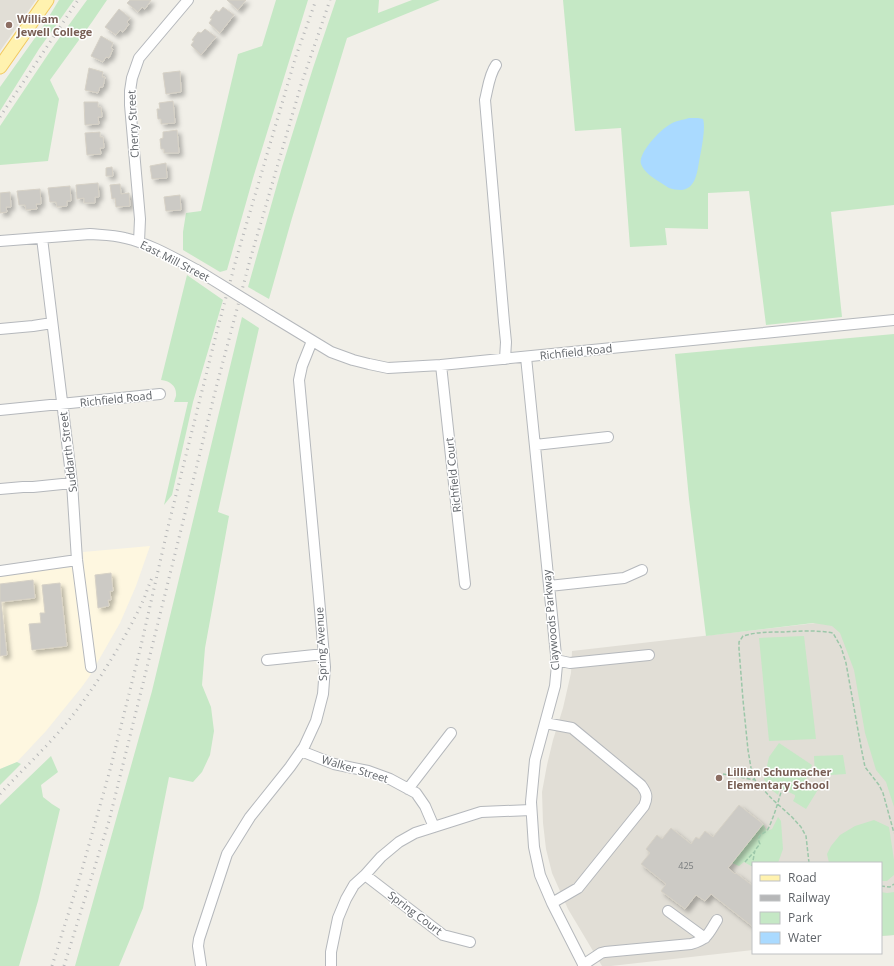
<svg xmlns="http://www.w3.org/2000/svg" width="894" height="966" font-family="'Open Sans',sans-serif">
  <style>
    .commercial { fill: #fef7e0 }
    .education { fill: #e1ded6 }
    .green { fill: #c5e8c5 }
    .water { fill: #aadaff }
    .building { fill: #cccac5; stroke: #d6d1c6; filter: url(#shadow) }
    .lines { fill: none; stroke-linecap: round; stroke-linejoin: round }
    .minor-casing { stroke: #b5b8bc; stroke-width: 12 }
    .major-casing { stroke: #f2c960; stroke-width: 15 }
    .path { stroke: #9cc7a9; stroke-width: 1.5; stroke-dasharray: 4 2; stroke-linecap: butt }
    .minor { stroke: #fff; stroke-width: 10 }
    .major { stroke: #fff2af; stroke-width: 13 }
    .rail { stroke: #b6b7b8; stroke-width: 3; stroke-dasharray: 1 5; stroke-linecap: butt }
    .minor-bridge-casing { stroke: #b5b8bc; stroke-width: 12; stroke-linecap: butt }
    .minor-bridge { stroke: #fff; stroke-width: 10 }
    .education-dot { fill: #8d6e63; stroke: #fff; stroke-width: 1.5 }
    .labels { text-anchor: middle; stroke-width: 3; stroke-linejoin: round; paint-order: stroke }
    .number-label { font-size: 9px; fill: #7a7d7f }
    .education-label { font-size: 11px; font-weight: bold; fill: #785e54; stroke: #fff; text-anchor: start }
    .street-label { font-size: 11px; fill: #5f6368; stroke: #fff }
  </style>
  <defs>
    <filter id="shadow"><feDropShadow dx="3.5" dy="3.5" stdDeviation="2" flood-color="#0004"/></filter>
  </defs>
  <rect width="100%" height="100%" fill="#f1efe8"/>
  <path class="commercial" d="M150,546L136,586L120,623L89,677L81,688L46,731L17,762L0,769V574L84,566L83,552Z"/>
  <path class="education" d="M0,0H36L0,51Z
    M894,614V935L881,936V863H753V950L611,966H602L568,909L552,873L546,849L543,823L542,792L547,765L553,740L563,708L571,673L572,651Z"/>
  <path class="green" d="M59,0H74L39,49L0,111V87L42,28Z
    M87,0H107L92,22L50,80L59,99L48,161L0,165V126L55,44Z
    M276,0H308L253,178L227,270L220,272L183,250V232L186,213L201,211L238,54L262,46Z
    M336,0H379L378,13L412,0H440L347,38L292,218L269,299L248,287L282,167L313,68Z
    M563,0H894V205L831,212L842,317L766,325L749,191L708,193V229L665,228L667,245L630,247L621,128L575,131Z
    M187,275L223,300L193,402L172,495L164,505L188,402H174C174,402 176,396 176,396C177,386 170,381 161,380Z
    M242,317L259,328L244,394L218,512L229,516L205,648L202,685L211,707L214,731L210,755L202,772L193,782L169,777L143,908L119,966H75L152,691Z
    M894,334V807L886,782L876,770L865,733L854,670L840,633L832,626L813,623L706,636L689,499L675,354Z
    M804,636L816,739L769,741L759,638Z
    M779,743L812,765L806,780L819,788L806,809L793,801L795,797V795L780,788L778,795L768,787L764,779L769,757Z
    M843,755L846,774L815,776L814,756Z
    M51,756L58,772L41,785L43,797L52,804L60,809L38,901L19,966H0V805Z
    M17,762L21,764L0,785V769Z
    M778,817L781,821L783,849L778,863H753V867L744,862L739,866L732,863L763,824L767,831L772,829Z
    M874,820L889,827L894,860V875L887,881H881V863H829L827,854L831,846L840,835L855,826Z
    M881,892L887,893L894,892V935L881,936Z"/>
  <path class="water" d="M689,118H698L703,119C706,128 701,152 699,162C697,174 695,189 681,190C677,190 672,189 669,188C665,186 662,183 658,181C652,177 644,172 641,164C638,153 660,130 669,125C674,121 683,120 689,118Z"/>
  <path class="building" d="M130,0H151L145,9L142,7L138,12L127,3Z
    M227,0H246L238,10Z
    M223,7L234,15L220,33L209,23L212,19L210,18L216,10L219,12Z
    M119,9L130,18L127,22L129,24L123,32L120,30L116,35L105,27Z
    M205,29L216,37L201,55L191,45L194,41L192,40L198,32L201,33Z
    M101,36L113,43L111,48L113,49L109,58L106,57L103,62L91,56Z
    M89,68L103,72L102,77H105L103,87H100L98,93L85,90Z
    M180,71L181,92L166,94L163,73Z
    M173,101L175,123L161,124V119H158L157,109H160L159,103Z
    M84,102H98V107H101L102,117H98L99,124L85,125Z
    M177,130L179,153H164V149H161L160,139L163,138V132Z
    M100,132V137H103L104,148H100L101,154L87,155L85,133Z
    M166,163L167,178L152,179L150,166Z
    M112,167L113,176H106V168Z
    M98,183L99,197H95V203H84V198L77,199L76,185Z
    M120,184L121,194L129,193L130,206L116,207L115,198L112,199L110,185Z
    M70,186L71,201H67V206L57,207L56,202H50L48,188Z
    M40,189L41,204H36L37,209L26,210L25,205H19L17,191Z
    M10,192L11,207H6L7,212L0,213V193Z
    M180,195L181,210L166,211L164,197Z
    M111,573L113,591H110L111,600H108L109,606L98,608L95,575Z
    M33,580L35,598L1,602L7,655L0,656V584Z
    M60,583L67,646L32,650L29,624L41,623L40,613H45L42,585Z
    M739,805L763,824L728,868L735,874L736,873L753,886V927L711,894L705,901L696,895L685,909L661,891L666,884L641,864L650,853L646,849L657,835L662,839L671,828L691,844L696,837L699,839L705,831L713,837Z"/>
  <g class="lines">
    <g class="minor-casing">
      <path id="minor" d="M496,65C489,75 488,88 485,100L504,322L506,342L505,359
        M42,238L72,483L77,560L91,667
        M0,241L90,234C102,235 114,235 125,238C151,244 174,258 197,270
        M139,242L140,219L130,105V91L132,78L139,58L188,0
        M270,315L331,352L353,360L369,364L388,368L441,365L894,320
        M0,329L33,326L52,323
        M526,357L557,665L555,686L535,760L531,802L534,847L540,875L552,903L584,966
        M441,365L465,584
        M0,410L160,394
        M535,445L608,437
        M0,489L23,487H33L72,483
        M0,571L77,560
        M549,586L624,578L642,570
        M267,660L324,654
        M556,660L570,663L649,655
        M545,723L572,728L641,785C647,793 648,797 644,806L578,888L552,903
        M301,751L334,764L368,771L390,779L416,793L425,806L434,827
        M408,789L451,733
        M365,875L443,935L470,942
        M668,911L705,938
        M583,965L601,953L605,952L691,944C708,939 708,934 717,920
        M201,966L198,946L199,939L227,854L250,817L290,767L304,747L316,721L323,694L325,667L318,587L299,380L302,366L312,341
        M331,966V952L338,918L346,899L354,885L365,875L381,857L399,842L415,833L481,812L531,810"/>
    </g>
    <g class="major-casing">
      <path id="major" d="M0,67L47,0"/>
    </g>
    <path class="path" d="M723,774L755,780
      M745,862L754,852
      M809,863L806,836L801,827L792,817L772,799L755,780L752,774L748,750L743,700L739,649V642L743,636C756,632 769,632 783,632C799,631 817,630 833,633L841,647L846,663L861,747L865,767L879,785L883,793L894,833
      M752,866L755,850L760,844C755,834 764,835 768,829C774,817 778,802 782,789
      M881,886L890,887L894,884"/>
    <use href="#minor" class="minor"/>
    <use href="#major" class="major"/>
    <path class="rail" d="M0,117L78,0
      M0,794C23,769 48,746 69,720C96,686 123,643 142,603C146,595 148,586 152,578
      M52,966L81,873L110,770L140,650L168,527L217,331L237,256L296,56L316,0
      M64,966L109,821L216,388L250,260L301,85L330,0"/>
    <g class="minor-bridge-casing">
      <path id="minor-bridge" d="M197,270L270,315"/>
    </g>
    <use href="#minor-bridge" class="minor-bridge"/>
  </g>
  <g class="education-dot">
    <circle cx="9" cy="25" r="4"/>
    <circle cx="719" cy="778" r="4"/>
  </g>
  <g class="labels">
    <g class="number-label">
      <text x="686" y="869">425</text>
    </g>
    <g class="education-label">
      <text x="17" y="23">William<tspan x="17" dy="13">Jewell College</tspan></text>
      <text x="727" y="776">Lillian Schumacher<tspan x="727" dy="13">Elementary School</tspan></text>
    </g>
    <g class="street-label">
      <text transform="translate(133 124) rotate(-93)" y="4">Cherry Street</text>
      <text transform="translate(175 261) rotate(27)" y="4">East Mill Street</text>
      <text transform="translate(576 352) rotate(-6)" y="4">Richfield Road</text>
      <text transform="translate(116 399) rotate(-6)" y="4">Richfield Road</text>
      <text transform="translate(68 452) rotate(-97)" y="4">Suddarth Street</text>
      <text transform="translate(453 475) rotate(-96)" y="4">Richfield Court</text>
      <text transform="translate(551 620) rotate(-95)" y="4">Claywoods Parkway</text>
      <text transform="translate(321 644) rotate(-93)" y="4">Spring Avenue</text>
      <text transform="translate(355 769) rotate(17)" y="4">Walker Street</text>
      <text transform="translate(415 913) rotate(37)" y="4">Spring Court</text>
    </g>
  </g>
  <rect x="752" y="862" width="130" height="92" fill="#ffffff" stroke="#bfc1c3"/>
  <rect x="760" y="875" width="20" height="6" fill="#fff2af" stroke="#bfc1c3"/>
  <text x="788" y="882" font-size="12" fill="#5f6368">Road</text>
  <rect x="760" y="895" width="20" height="6" fill="#b6b7b8" stroke="#bfc1c3"/>
  <text x="788" y="902" font-size="12" fill="#5f6368">Railway</text>
  <rect x="760" y="912" width="20" height="12" fill="#c5e8c5" stroke="#bfc1c3"/>
  <text x="788" y="922" font-size="12" fill="#5f6368">Park</text>
  <rect x="760" y="932" width="20" height="12" fill="#aadaff" stroke="#bfc1c3"/>
  <text x="788" y="942" font-size="12" fill="#5f6368">Water</text>
</svg>
